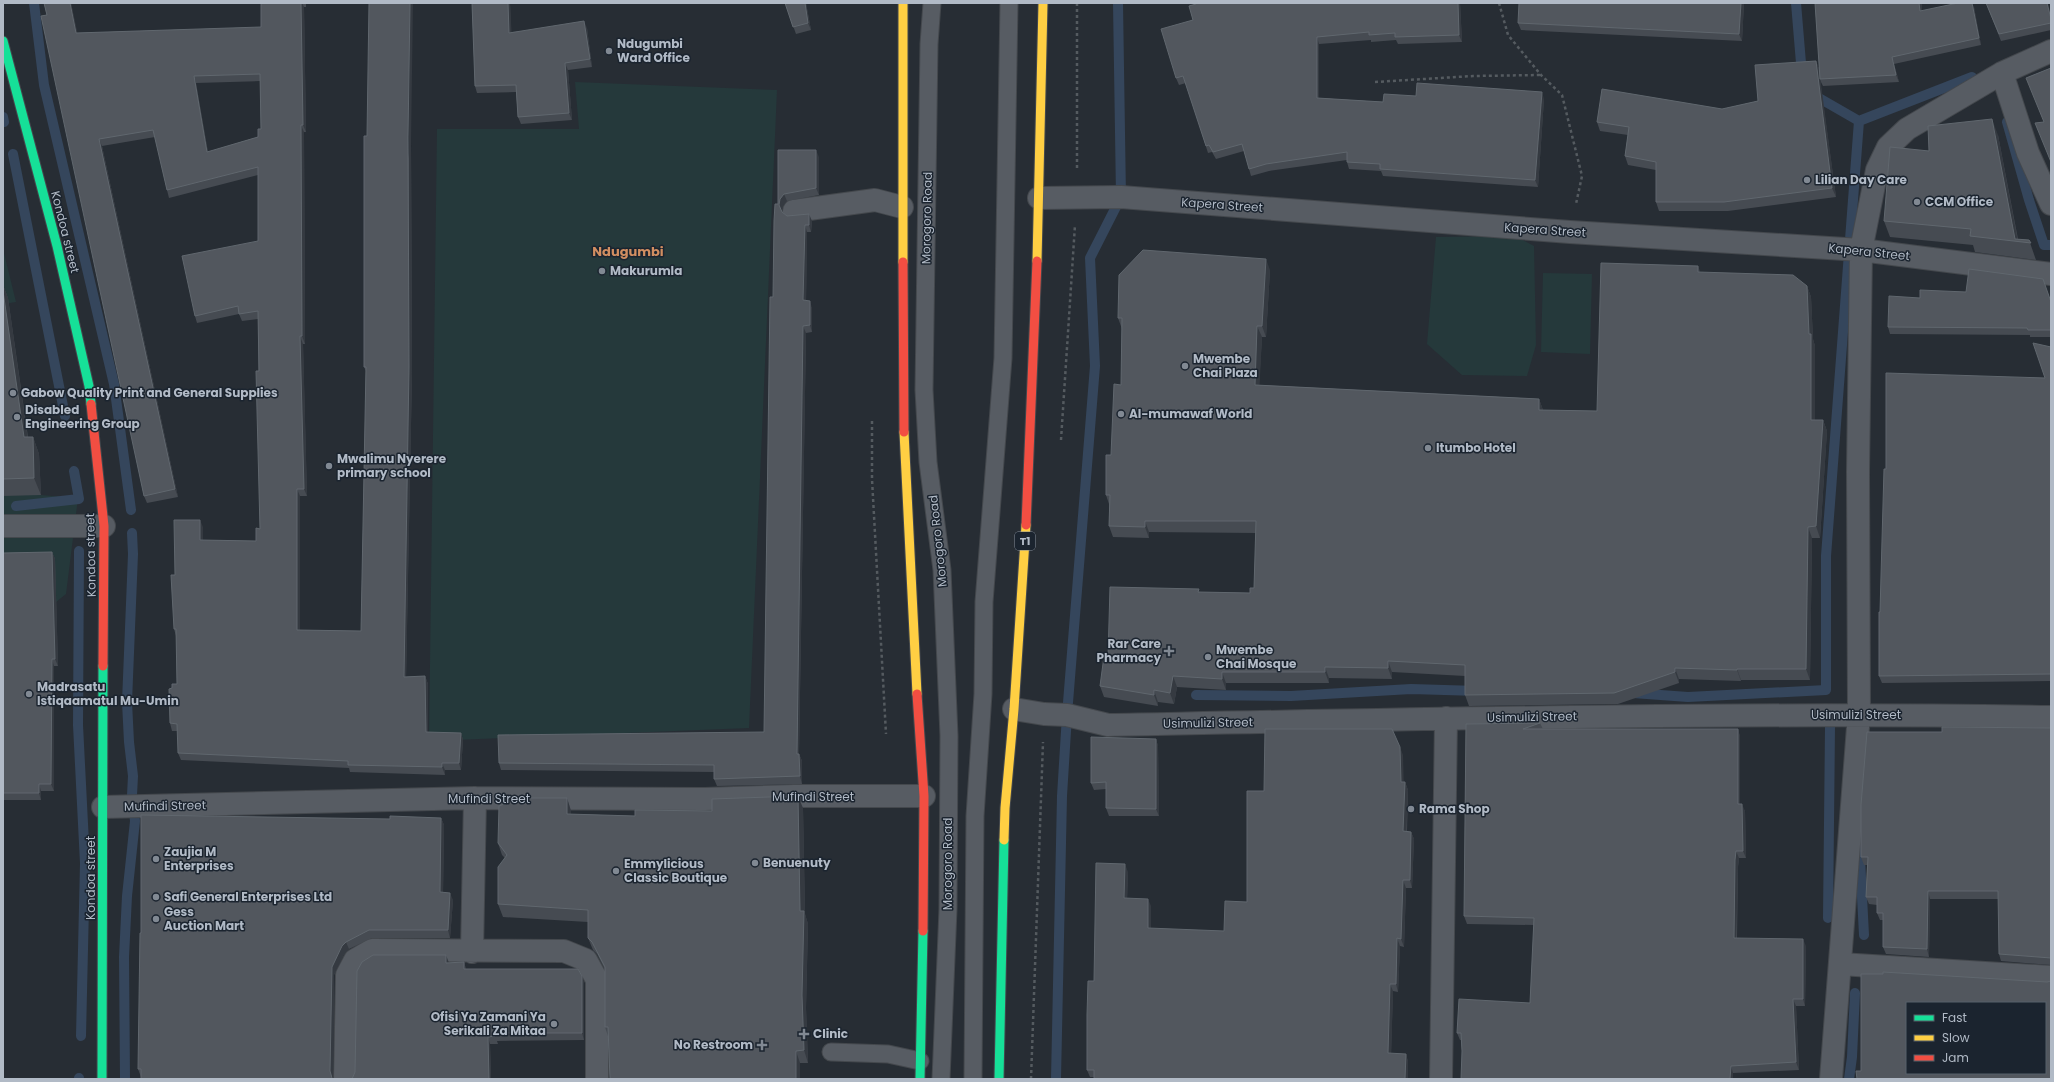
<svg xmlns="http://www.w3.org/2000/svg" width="2054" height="1082" font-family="Poppins,sans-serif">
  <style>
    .green { fill: #25393b }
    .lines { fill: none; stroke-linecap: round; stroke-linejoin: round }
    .stream { stroke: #35465c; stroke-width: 10 }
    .lane-casing { stroke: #44484d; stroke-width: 19 }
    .street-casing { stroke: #44484d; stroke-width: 24 }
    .fast-casing { stroke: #44484d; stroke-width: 11 }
    .slow-casing { stroke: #44484d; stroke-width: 11 }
    .jam-casing { stroke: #44484d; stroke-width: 11 }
    .path { stroke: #555b60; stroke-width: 2.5; stroke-dasharray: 3 3; stroke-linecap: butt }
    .lane { stroke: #575c63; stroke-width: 17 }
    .street { stroke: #575c63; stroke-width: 22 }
    .fast { stroke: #16e098; stroke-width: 9 }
    .slow { stroke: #ffcf43; stroke-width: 9 }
    .jam { stroke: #f24e42; stroke-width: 9 }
    .wall { fill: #464b52; fill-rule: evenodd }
    .shaded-wall { fill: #353a41 }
    .building { fill: #52575e; stroke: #60676e; fill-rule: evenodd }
    .poi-dot { fill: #818993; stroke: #1b242f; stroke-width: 1.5 }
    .labels { text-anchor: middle; stroke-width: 3; stroke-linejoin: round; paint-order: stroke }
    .shield { fill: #1b242f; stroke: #848d99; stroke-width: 1 }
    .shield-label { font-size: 11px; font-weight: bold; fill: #b1bac6 }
    .poi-label { font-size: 12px; font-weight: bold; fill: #b1bac6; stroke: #1b242f; text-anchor: start }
    .street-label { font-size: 12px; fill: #b1bac6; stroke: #1b242f }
    .neighbourhood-label { font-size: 13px; font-weight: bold; fill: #d18e61; stroke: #1b242f }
  </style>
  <rect width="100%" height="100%" fill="#272d34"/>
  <path class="green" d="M575,82L777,90L749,728L429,741L437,129H579Z
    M1515,236L1534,246L1536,345L1527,376L1462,375L1427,344L1436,237Z
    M3,249L16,302L3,304Z
    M1543,273L1592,274L1590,354L1541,352Z
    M3,492L78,498L66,594L45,611L3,621Z"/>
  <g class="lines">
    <path class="stream" d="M34,3L44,85L114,384L131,510
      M1796,3L1802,75
      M1812,94L1859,121L1972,77
      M3,117L4,122
      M2007,122L2029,200L2044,245H2051
      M13,154L65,416
      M16,506L79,499L74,471
      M79,551L78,725L85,863L81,1036
      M1633,693L1688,697L1826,690V556L1859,121
      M1196,695L1291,696L1411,689L1478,691
      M1859,839L1864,935
      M1828,918L1830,727
      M79,1079V1078
      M125,1079L124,957L127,896L135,821L132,795L133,776L129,742L127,702L133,554L132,533
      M1056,1079L1062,796L1067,715L1095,366L1090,258L1121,197L1118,3
      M1849,1079L1852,1057L1855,993"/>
    <g class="lane-casing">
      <path id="lane" d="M932,3L929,44L924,390L928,462L942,570L949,736L948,909L941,1079
        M831,1052L888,1054L920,1061
        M973,1079L975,816L983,694L984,602L1003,358L1009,3"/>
    </g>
    <g class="street-casing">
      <path id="street" d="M2002,73L2028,153L2051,204
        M1039,198L1121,197L1570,232L1861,250L2051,274
        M794,211L875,200L902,207
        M3,526H104
        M1014,709L1044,714L1067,715L1108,725C1422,719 1737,712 2051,717
        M103,807L475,798L705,799L794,796H924
        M472,952L475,798
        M1840,964L2051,977
        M345,1079L347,975L355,960L372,950L564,951L586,960L597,980V1079
        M1441,1079L1446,718
        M1831,1079L1859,714L1858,472L1861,250L1877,170L1888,147L1907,129L2002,73L2051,51"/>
    </g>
    <g class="fast-casing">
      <path id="fast" d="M3,41L57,246L89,386L91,404
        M102,1079L103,666
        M920,1079L923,931
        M999,1079L1004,840"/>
    </g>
    <g class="slow-casing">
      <path id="slow" d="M903,3V262
        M1037,261L1043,3
        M904,432L917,694
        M1004,840L1005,808L1014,709L1026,525"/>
    </g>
    <g class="jam-casing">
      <path id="jam" d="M903,262L904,432
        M91,404L104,526L103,666
        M1026,525L1037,261
        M917,694L924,796L923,931"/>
    </g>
    <path class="path" d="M1077,3V168
      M1499,3L1508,35L1541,75L1562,95L1582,176L1576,204
      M1375,82L1473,76L1541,75
      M872,421V479L886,734
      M1061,440L1075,225
      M1031,1079L1043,742"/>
    <use href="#lane" class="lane"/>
    <use href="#street" class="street"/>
    <use href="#fast" class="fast"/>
    <use href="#slow" class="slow"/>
    <use href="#jam" class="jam"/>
  </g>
  <path class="wall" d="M44,3H71L77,33L261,27V3H306V7H304L306,132H304L305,344H303L307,496H300V630L361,631L366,371L364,367L411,144L412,374L406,677L425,676L428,684V732L461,733L463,740L461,770H445V775L350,772L349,768L181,760L178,753V731H172L170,723L172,688L177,684L176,636L174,629L175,575L203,527V540L256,541L260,529L258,319L242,321L239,314L197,323L195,316L258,241V175L169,198L167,190L155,137L102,146L178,497L147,503L144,496ZM260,81L261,129L258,137L208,152L196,83Z
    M472,3H510L511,32L587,28L592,67L568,70L572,120L521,124L518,117L516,92L477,93L475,86Z
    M785,3H806L811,30L796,34Z
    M1196,3H1460L1462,42L1398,44L1396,40L1371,42V40L1319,44V98L1383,102L1416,96L1544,99L1538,187L1383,176L1381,171L1349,169L1347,162V160L1269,171L1251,176L1244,151L1216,159L1212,152L1208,153L1186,83L1179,85L1176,78L1193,20Z
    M1744,3L1742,41L1521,30L1518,23Z
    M1815,3H1922V11L1974,7L1981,45L1894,64L1899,82L1823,86L1820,80L1836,197L1728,211H1659L1656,202V170L1628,165L1625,156L1628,135L1600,131L1597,122L1722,109L1758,101L1816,61L1819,69L1820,76Z
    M1986,3L2051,15V30L2001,41Z
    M1998,135L2018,239L2029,240L2036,260L1975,252L1973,245L1890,237L1884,221L1929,151Z
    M778,150L819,157V195L787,201L783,206L782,212L787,216L812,221L811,232H807L806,301L812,308V332L806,333L799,754L802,761V784L717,786L714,779V772L501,770L499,763L764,732L773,297L778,204Z
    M1698,266L1700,272L1807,286L1811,297L1813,339L1815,346V420H1823L1827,431L1820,538H1812L1810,680H1741V681L1679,679V683L1618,704L1469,706L1465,695V676L1392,672V679L1329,678V683H1226V690L1177,687L1174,704L1158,702V706L1104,697L1100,686L1108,657L1200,592L1250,593L1254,588L1256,533L1149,532V538L1113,537L1109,526V504L1106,495L1121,385L1122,329L1118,318L1270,270L1266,337H1262L1259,385L1539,399L1543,410L1597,411Z
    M3,285L8,298L28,437H33L39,454L41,495L3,496Z
    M2051,302V337H2030V335L1890,334L1888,327Z
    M2051,347V681L1882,683L1879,676L1880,612L1886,469L2045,378Z
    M52,552L55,559L58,666H54V791H41V800H3V553Z
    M1540,723L1543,729H1738L1740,737V804L1745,811L1746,858H1739L1738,867L1737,938L1806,946L1805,1006H1796L1799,1070L1733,1073L1462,1051L1461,1040H1460L1457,1033L1530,1003L1534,925L1467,924L1464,916L1466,724Z
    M2051,728V965L2001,961L1999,954L1998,899H1930L1929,957L1886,954L1883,947V920H1880L1877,913V905L1869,904L1866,897L1867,865H1864L1861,857L1942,732Z
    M1156,739L1158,746L1159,816H1109L1106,808V789L1094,790L1091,783Z
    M1403,755V782H1405L1408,790L1407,831L1411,832L1414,839L1412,888H1406L1404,947L1400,946L1398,992L1393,991L1391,1054H1406L1408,1062V1079H1094V1077H1090L1087,1070L1094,981L1128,872L1127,898L1151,906V929L1224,931L1247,902L1264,791Z
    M567,798L571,811V814L635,816L712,811L803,808L805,914L808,924L806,1008L808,1063H800V1079H610L608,1036L605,1027V970L597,954L593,950L588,938V922L503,917L498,904L505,858L502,855L498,843Z
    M441,818L444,825L443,892L453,900L450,938H372L349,949L344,954L334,975L333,1079L141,1077L138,1069L141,933L390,819Z
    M464,962L466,969L582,976L584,983V1040L497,1041L498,1044H490L491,1079H352L449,963Z"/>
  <path class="shaded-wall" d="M70,3H71L79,40L76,33Z
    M301,3H302L304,7L306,132L303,125Z
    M410,3H413L411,144L412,374L406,684L404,677Z
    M508,3H510L512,40L509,33Z
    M805,3H806L811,30L808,23Z
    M1458,3H1460L1462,42L1459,35Z
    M1741,3H1744L1742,41L1739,34Z
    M1919,3H1922V18L1920,11Z
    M1972,3L1974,7L1981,45L1979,38Z
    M2047,3H2048L2051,15V19Z
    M584,21L587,28L592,67L590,59Z
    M1317,37L1319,44V105L1317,98Z
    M1892,57L1894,64L1899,82L1896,75Z
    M1816,61L1819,69L1836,197L1832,188Z
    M565,63L568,70L572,120L569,113Z
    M194,76L196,83L209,159L207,152Z
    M1542,92L1544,99L1538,187L1535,180Z
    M1992,119L1998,135L2018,242L2015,239Z
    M301,125L304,132L305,344L302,336Z
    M99,139L102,146L178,497L175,489Z
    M816,150L819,157V195L816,188Z
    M784,194L787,201L783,206L782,212L779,205L780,199Z
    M809,214L812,221L811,232L809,225Z
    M805,225L807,232L806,308L803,300Z
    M1266,259L1270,270L1266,337L1262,326Z
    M1698,266L1702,277L1698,272Z
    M3,285L8,298L30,454L24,437L3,291Z
    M1807,286L1811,297L1813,339L1815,346V431L1811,420Z
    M810,301L812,308V332L810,325Z
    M803,326L806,333L799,754L802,761V784L800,776L797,754Z
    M1257,326L1262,337L1259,396L1255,385Z
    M300,336L303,344L307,496L304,489Z
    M1539,399L1543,410H1539Z
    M1823,420L1827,431L1820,538L1816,526Z
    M33,437L39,454L41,495L34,478Z
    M297,489L300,496V637L297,630Z
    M200,520L203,527V547L200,540Z
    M1145,521L1149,532V538L1145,527Z
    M1808,527L1812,538L1810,680L1806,669Z
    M52,552L55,559L58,666L55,659Z
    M52,659L54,666V791L51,784Z
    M1388,661L1392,672V679L1388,668Z
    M1325,667L1329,678V683L1325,672Z
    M1675,668L1679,679V683L1675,672Z
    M1737,669L1741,680V681L1737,670Z
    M1222,672L1226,683V690L1222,679Z
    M425,676L428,684V739L426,732Z
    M1173,676L1177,687L1174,704L1170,693Z
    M1154,690L1158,702V706L1154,695Z
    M1738,729L1740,737V811L1738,804Z
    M461,733L463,740L461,770L459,763Z
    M1156,739L1158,746L1159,816L1156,809Z
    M1400,747L1403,755L1404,790L1401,782Z
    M442,763L445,770V775L442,767Z
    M1405,782L1408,790L1406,839L1403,831Z
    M39,784L41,791V800L39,793Z
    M798,796L803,808L805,914L808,924L806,1008L808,1063L804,1050L802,995Z
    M567,798L571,811V826L567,814Z
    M1742,804L1745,811L1746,858L1743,851Z
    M441,818L444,825L443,900L440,892Z
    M1411,832L1414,839L1412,888L1410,880Z
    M1736,851L1739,858L1738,867L1736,945L1734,938L1735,860Z
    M1125,864L1128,872L1127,906L1124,898Z
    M1403,880L1406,888L1404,947L1401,939Z
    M1928,891L1930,899L1929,957L1927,949Z
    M450,893L453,900L450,938L448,930Z
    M1148,899L1151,906V936L1148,928Z
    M1397,938L1400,946L1398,992L1396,984Z
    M1803,939L1806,946L1805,1006L1803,999Z
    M346,942L349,949L344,954L334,975L333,1079H332L330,1071L332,967L342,946Z
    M446,955L449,963H446Z
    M464,962L466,970L464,969Z
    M582,976L584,983V1040L582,1033Z
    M1390,984L1393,991L1391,1061L1388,1053Z
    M1793,999L1796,1006L1799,1070L1796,1062Z
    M488,1037L490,1044L491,1079H489Z
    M796,1051L800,1063V1079H796Z
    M1406,1054L1408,1062V1079H1405Z
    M1731,1066L1733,1073V1079H1730Z"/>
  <path class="building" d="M44,3H70L76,33L261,27V3H301L303,125H301L302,336H300L304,489H297V630L361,631L366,367H364V136H367L369,3H410L408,137L409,367L404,677L425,676L426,732L461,733L459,763H442V767L348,765V761L178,753L177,724L170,723L169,689L172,688V684H177L176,629H174L171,575H175L174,520H200V540L256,541V528L260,529L256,371H259L258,311L239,314L238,306L195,316L182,256L258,241V167L167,190L153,130L99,139L175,489L144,496L41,16L47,15ZM260,74L261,129H258V137L207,152L194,76Z
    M472,3H508L509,33L584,21L590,59L565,63L569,113L518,117L516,85L475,86Z
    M785,3H805L808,23L793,27Z
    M1196,3H1458L1459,35L1395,37V33L1369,35V32L1317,37V98L1383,102L1384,94L1416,96L1417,83L1542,92L1535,180L1380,169V164L1347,162V152L1266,164L1249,169L1242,144L1213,152L1209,145L1206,146L1183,76L1176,78L1161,29L1193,20L1189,6L1196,4Z
    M1519,3H1741L1739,34L1518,23Z
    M1815,3H1919L1920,11L1958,3H1972L1979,38L1892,57L1896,75L1820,79Z
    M1986,3H2047L2051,19V23L1999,34Z
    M1816,61L1832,188L1724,202H1656V162L1625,156L1629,127L1597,122L1602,89L1722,109L1758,101L1755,65Z
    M2051,68V162L2035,123L2044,122L2026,78Z
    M1992,119L2015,239L2029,240L2031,243L1970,236L1971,229L1884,221L1890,147L1929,151L1928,126Z
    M778,150H816V188L784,194L780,199L779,205L782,212L787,216L809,214V225H805L803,300L810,301V325L803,326L797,754H799L800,776L714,779V765L499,763L498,735L764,732L770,297H773L774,221L775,204H778Z
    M1143,250L1266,259L1262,326H1257L1255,385L1539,399V410L1597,411L1601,263L1698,266V272L1793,275L1807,286L1809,334H1811V420H1823L1816,526L1808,527L1806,669H1737V670L1675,668V672L1614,693L1465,695V665L1388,661V668L1325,667V672H1222V679L1173,676L1170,693L1154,690V695L1100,686L1104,656L1108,657L1110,587L1199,589L1198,592L1250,593V588H1254L1256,521H1145V527L1109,526L1110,495H1106V455H1111L1114,384L1121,385L1122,318H1118L1119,275Z
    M1969,269L2043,279L2051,302V330H2028L2027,328L1888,327L1889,296L1920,298V290L1966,292Z
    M3,291L24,437H33L34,478L3,479Z
    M2033,343L2051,347V674L1879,676V612H1880L1884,469H1886V373L2045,378Z
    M52,552L55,659H52L51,784H39V793H3V553Z
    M1540,723L1523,729H1738V804H1742L1743,851H1736L1735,860L1734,938L1803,939V999H1793L1796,1062L1731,1066L1730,1079H1461L1462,1051L1461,1033H1457L1459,999L1530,1003L1534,918L1464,916L1466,724Z
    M1942,727L2051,728V958L1999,954L1998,891H1928L1927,949L1883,947V913H1877V897H1866L1868,857H1861V805L1867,732H1942Z
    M1265,729H1392L1400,747L1401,782H1405L1403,831L1411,832L1410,880H1403L1401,939L1397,938L1396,984H1390L1388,1053L1406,1054L1405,1079H1094V1070H1087V1015L1088,981H1094L1096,863L1125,864L1124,898L1148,899V928L1224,931L1225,901L1247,902V791H1264Z
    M1091,737L1156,739V809L1106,808V782L1091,783Z
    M798,796L800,911H804L802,995L804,1050L796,1051V1079H610L608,1027H605V967L592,942L588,938V910L498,904V867L507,855L498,843L499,806L520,798H567V814L635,816V810L712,811V799Z
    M141,815L390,819V816L441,818L440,892L450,893L448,930H369L346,942L342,946L332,967L330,1071L332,1078L333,1079H141V1069H138L140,933H141Z
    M373,955H446V963L464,962V969H578L582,976V1033H495V1036L488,1037L489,1079H352L355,1072L357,971L362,962Z
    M1883,972L2047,982L2051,981V1079H1857L1856,1071H1861V974H1883ZM1907,1003H2045V1073H1907Z"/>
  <g class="poi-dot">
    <circle cx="609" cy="51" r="4"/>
    <circle cx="1807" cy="180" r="4"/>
    <circle cx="1917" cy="202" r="4"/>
    <circle cx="602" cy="271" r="4"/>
    <circle cx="1185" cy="366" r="4"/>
    <circle cx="13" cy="393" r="4"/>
    <circle cx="1121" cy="414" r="4"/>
    <circle cx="17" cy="417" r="4"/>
    <circle cx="1428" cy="448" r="4"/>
    <circle cx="329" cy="466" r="4"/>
    <path d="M1167 645h4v4h4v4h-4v4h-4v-4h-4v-4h4z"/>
    <circle cx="1208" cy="657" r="4"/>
    <circle cx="29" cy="694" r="4"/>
    <circle cx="1411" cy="809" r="4"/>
    <circle cx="156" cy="859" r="4"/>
    <circle cx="755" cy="863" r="4"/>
    <circle cx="616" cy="871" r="4"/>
    <circle cx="156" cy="897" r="4"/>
    <circle cx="156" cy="919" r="4"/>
    <circle cx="554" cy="1024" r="4"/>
    <path d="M802 1028h4v4h4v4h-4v4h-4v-4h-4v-4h4z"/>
    <path d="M760 1039h4v4h4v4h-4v4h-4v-4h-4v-4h4z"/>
  </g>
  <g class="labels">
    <rect class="shield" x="1015" y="532" width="20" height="18" rx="3"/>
    <g class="shield-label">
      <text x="1025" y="545">T1</text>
    </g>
    <g class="poi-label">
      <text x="617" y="48">Ndugumbi<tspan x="617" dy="14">Ward Office</tspan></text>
      <text x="1815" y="184">Lilian Day Care</text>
      <text x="1925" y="206">CCM Office</text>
      <text x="610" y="275">Makurumla</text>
      <text x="1193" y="363">Mwembe<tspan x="1193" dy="14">Chai Plaza</tspan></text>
      <text x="21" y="397">Gabow Quality Print and General Supplies</text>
      <text x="25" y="414">Disabled<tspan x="25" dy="14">Engineering Group</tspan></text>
      <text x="1129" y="418">Al-mumawaf World</text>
      <text x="1436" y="452">Itumbo Hotel</text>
      <text x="337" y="463">Mwalimu Nyerere<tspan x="337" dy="14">primary school</tspan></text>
      <text x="1161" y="648" text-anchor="end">Rar Care<tspan x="1161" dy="14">Pharmacy</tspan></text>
      <text x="1216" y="654">Mwembe<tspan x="1216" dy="14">Chai Mosque</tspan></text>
      <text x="37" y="691">Madrasatu<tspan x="37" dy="14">Istiqaamatul Mu-Umin</tspan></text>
      <text x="1419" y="813">Rama Shop</text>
      <text x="164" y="856">Zaujia M<tspan x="164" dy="14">Enterprises</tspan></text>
      <text x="763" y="867">Benuenuty</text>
      <text x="624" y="868">Emmylicious<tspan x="624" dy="14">Classic Boutique</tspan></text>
      <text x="164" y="901">Safi General Enterprises Ltd</text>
      <text x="164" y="916">Gess<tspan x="164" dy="14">Auction Mart</tspan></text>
      <text x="546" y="1021" text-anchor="end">Ofisi Ya Zamani Ya<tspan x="546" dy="14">Serikali Za Mitaa</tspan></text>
      <text x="813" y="1038">Clinic</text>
      <text x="753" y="1049" text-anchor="end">No Restroom</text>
    </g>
    <g class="street-label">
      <text transform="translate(1222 205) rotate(4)" y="4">Kapera Street</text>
      <text transform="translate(927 218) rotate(-89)" y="4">Morogoro Road</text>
      <text transform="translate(1545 230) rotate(4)" y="4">Kapera Street</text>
      <text transform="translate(65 232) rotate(76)" y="4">Kondoa street</text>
      <text transform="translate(1869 252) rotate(6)" y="4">Kapera Street</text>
      <text transform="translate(938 541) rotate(-96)" y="4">Morogoro Road</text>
      <text transform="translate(91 555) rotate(-91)" y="4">Kondoa street</text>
      <text x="1856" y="719">Usimulizi Street</text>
      <text transform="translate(1532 717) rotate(-1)" y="4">Usimulizi Street</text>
      <text transform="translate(1208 723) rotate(-1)" y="4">Usimulizi Street</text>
      <text x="813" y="801">Mufindi Street</text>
      <text x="489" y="803">Mufindi Street</text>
      <text transform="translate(165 806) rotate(-1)" y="4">Mufindi Street</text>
      <text transform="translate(948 864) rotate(-90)" y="4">Morogoro Road</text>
      <text transform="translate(91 878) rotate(-90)" y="4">Kondoa street</text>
    </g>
    <g class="neighbourhood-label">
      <text x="628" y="256">Ndugumbi</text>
    </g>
  </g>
  <rect width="2054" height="1082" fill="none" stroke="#b1bac6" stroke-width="8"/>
  <rect x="1906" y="1002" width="140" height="72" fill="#1b242f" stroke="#57606b"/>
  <rect x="1914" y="1015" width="20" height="6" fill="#16e098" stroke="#57606b"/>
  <text x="1942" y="1022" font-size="12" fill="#b1bac6">Fast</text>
  <rect x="1914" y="1035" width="20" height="6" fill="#ffcf43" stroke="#57606b"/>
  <text x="1942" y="1042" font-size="12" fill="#b1bac6">Slow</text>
  <rect x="1914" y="1055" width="20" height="6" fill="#f24e42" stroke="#57606b"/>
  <text x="1942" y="1062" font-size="12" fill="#b1bac6">Jam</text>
</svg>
